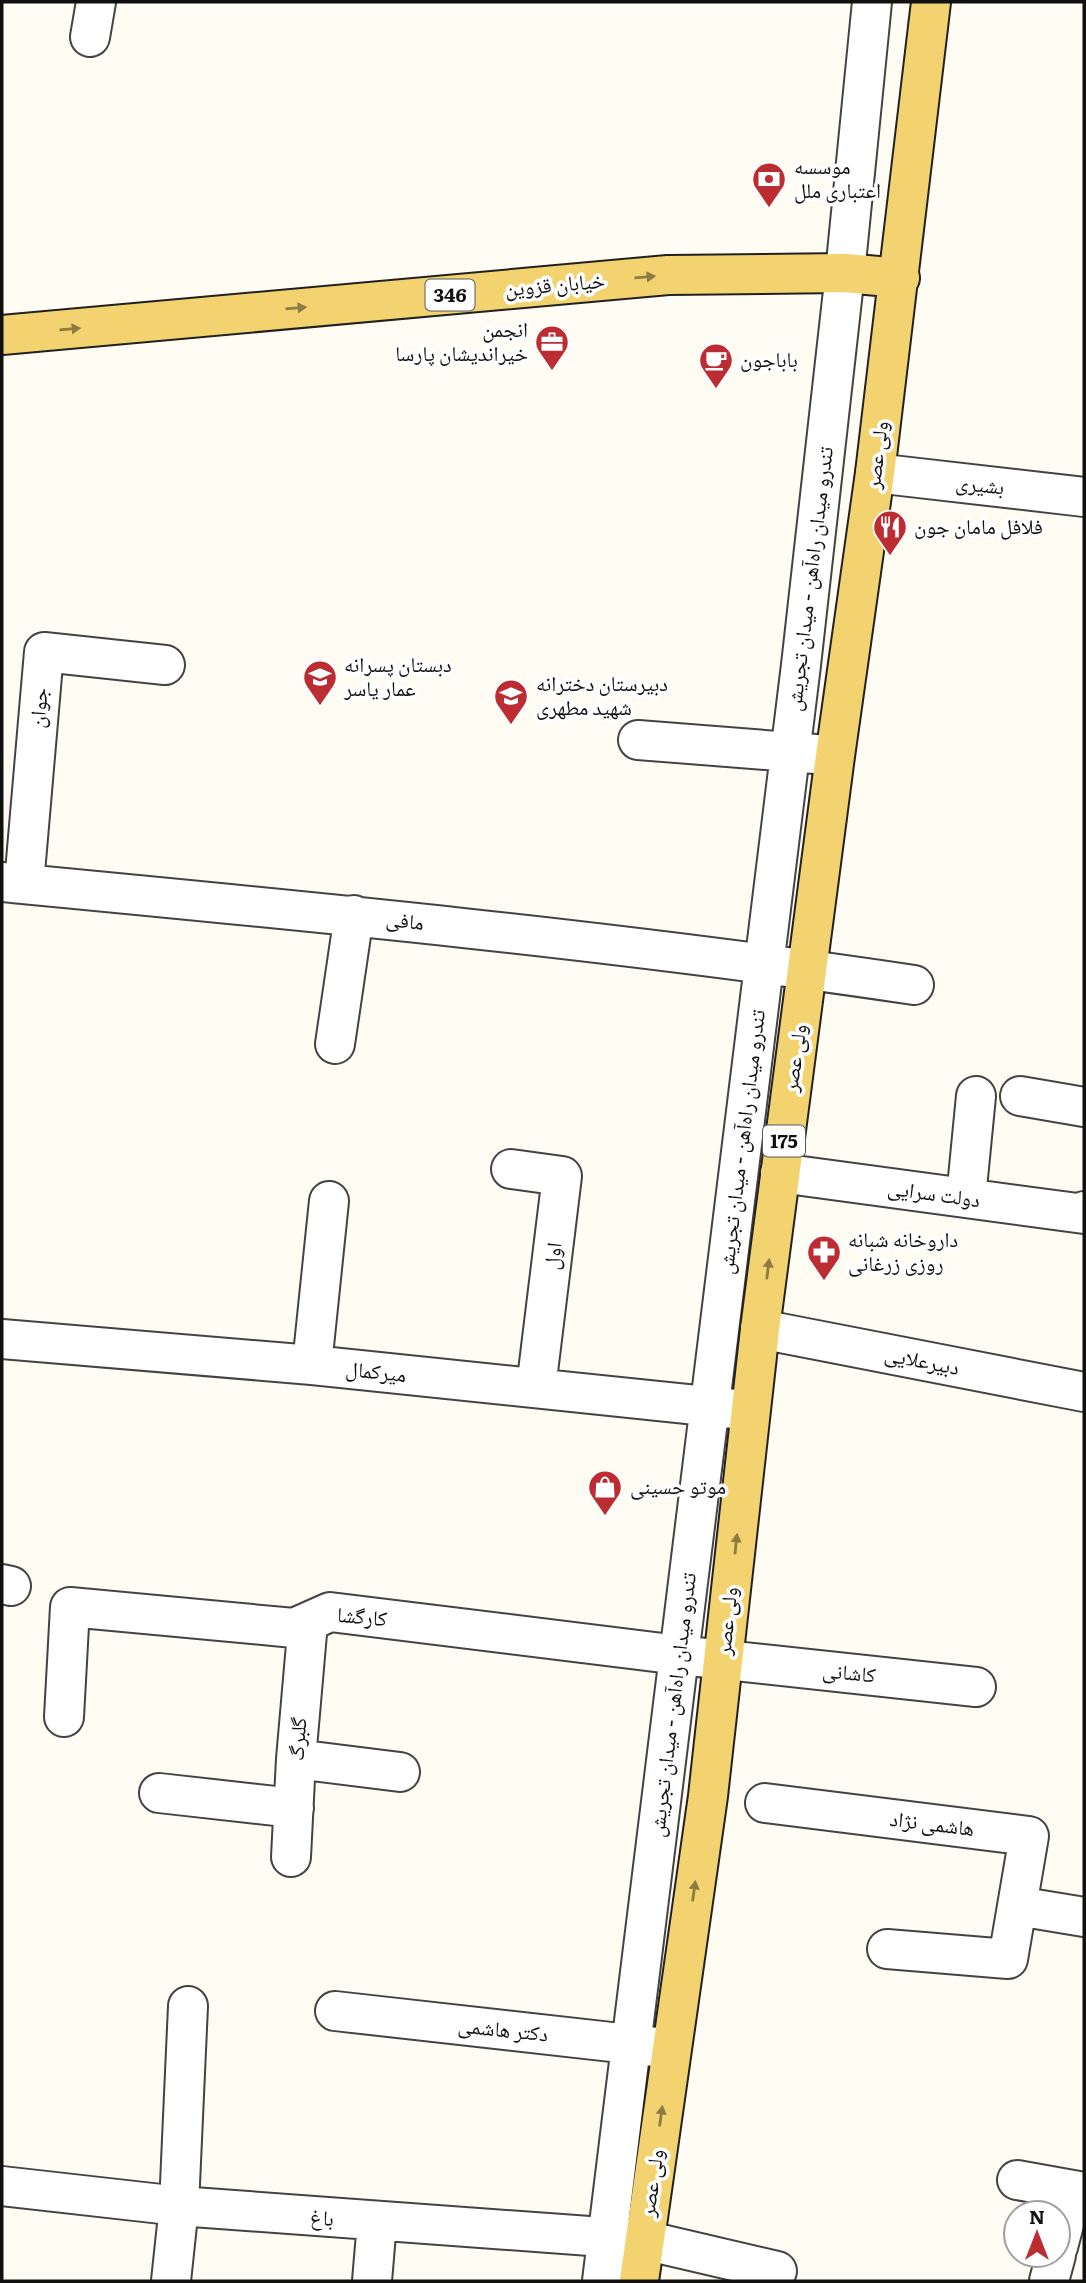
<svg xmlns="http://www.w3.org/2000/svg" width="1086" height="2283" font-family="Literata,'Noto Naskh Arabic',serif">
  <style>
    .lines { fill: none; stroke-linecap: round; stroke-linejoin: round }
    .minor-casing { stroke: #434343; stroke-width: 42 }
    .major-casing { stroke: #212121; stroke-width: 42 }
    .minor { stroke: #fff; stroke-width: 38 }
    .major { stroke: #f3d36f; stroke-width: 38 }
    .oneway { fill: #8d7b44 }
    .labels { text-anchor: middle; stroke-width: 7; stroke-linejoin: round; paint-order: stroke }
    .shield { fill: #fff; stroke: #585858; stroke-width: 2 }
    .shield-label { font-size: 19px; font-weight: bold; fill: #101010 }
    .poi-label { font-size: 21px; fill: #101010; stroke: #fff; text-anchor: start }
    .street-label { font-size: 21px; fill: #101010; stroke: #fff }
  </style>
  <rect width="100%" height="100%" fill="#fffcf4"/>
  <g class="lines">
    <g class="minor-casing">
      <path id="minor" d="M90,37L96,2
        M875,473L1084,497
        M638,740L816,754
        M2,882C306,911 612,940 914,985
        M24,884L44,652L165,665
        M335,1044L354,915
        M1020,1096L1084,1107
        M511,1169L562,1176L536,1388
        M780,1173L1084,1214V1211
        M966,1198L976,1096
        M760,1329L1084,1392
        M2,1339L312,1365L735,1409
        M312,1365L329,1201
        M2,1584L11,1586
        M64,1717L70,1607L294,1628L330,1612L679,1655L976,1687
        M296,1759L400,1772
        M159,1793L294,1808
        M765,1803L1029,1836L1008,1959L887,1949
        M291,1857L296,1759L308,1622
        M1017,1906L1084,1917
        M335,2011L656,2047
        M1017,2180L1084,2192
        M2,2186L179,2206L644,2240L777,2271
        M1058,2247L1073,2190
        M171,2281L179,2206L188,2006
        M372,2281L377,2222
        M602,2281L801,665L845,273L872,2
        M1049,2281L1056,2255"/>
    </g>
    <g class="major-casing">
      <path id="major" d="M2,335L668,275L845,273L900,278
        M639,2281L708,1796L760,1329L835,756L875,473L931,2"/>
    </g>
    <use href="#minor" class="minor"/>
    <use href="#major" class="major"/>
  </g>
  <defs><path id="oneway-solid" d="M-6-.8H1V-3.2L6.5 0L1 3.2V.8H-6Z" transform="scale(1.75)"/></defs>
  <g class="oneway">
    <use href="#oneway-solid" transform="translate(645 277) rotate(-5)"/>
    <use href="#oneway-solid" transform="translate(296 308) rotate(-5)"/>
    <use href="#oneway-solid" transform="translate(70 329) rotate(-5)"/>
    <use href="#oneway-solid" transform="translate(768 1269) rotate(-83)"/>
    <use href="#oneway-solid" transform="translate(736 1544) rotate(-84)"/>
    <use href="#oneway-solid" transform="translate(694 1891) rotate(-82)"/>
    <use href="#oneway-solid" transform="translate(661 2116) rotate(-82)"/>
  </g>
  <defs>
    <g id="bank-pin" transform="scale(1.75)"><path d="M0 17L-7.5 6A9.5 9.5 0 1 1 7.5 6Z" fill="#bc2c33" stroke="#fff"/><path d="M-6-4H6V4H-6ZM0-2.3a2.3 2.3 0 1 0 0 4.6a2.3 2.3 0 1 0 0-4.6Z" fill="#fff"/></g>
    <g id="office-pin" transform="scale(1.75)"><path d="M0 17L-7.5 6A9.5 9.5 0 1 1 7.5 6Z" fill="#bc2c33" stroke="#fff"/><path d="M-6-3h4V-5.5h4V-3h4V5H-6ZM-1-4.5V-3h2v-1.5ZM-6 0V1H6V0Z" fill="#fff"/></g>
    <g id="cafe-pin" transform="scale(1.75)"><path d="M0 17L-7.5 6A9.5 9.5 0 1 1 7.5 6Z" fill="#bc2c33" stroke="#fff"/><path d="M-5.5-4.5H6V0H3Q3 3.5 0 3.5H-2.5Q-5.5 3.5-5.5 0ZM3-3.2v2h1.7v-2ZM-6 4.5H4V6H-6Z" fill="#fff"/></g>
    <g id="restaurant-pin" transform="scale(1.75)"><path d="M0 17L-7.5 6A9.5 9.5 0 1 1 7.5 6Z" fill="#bc2c33" stroke="#fff"/><path d="M-5-6h1v4h1v-4h1v4h1v-4h1v5L-1.5 .5V6h-2V.5L-5-1ZM5-6V6H3V1.5H1.5Q1.5-4 5-6Z" fill="#fff"/></g>
    <g id="school-pin" transform="scale(1.75)"><path d="M0 17L-7.5 6A9.5 9.5 0 1 1 7.5 6Z" fill="#bc2c33" stroke="#fff"/><path d="M0-5L7-2L0 1L-7-2ZM-4 1L0 2.5L4 1V4Q0 6-4 4Z" fill="#fff"/></g>
    <g id="pharmacy-pin" transform="scale(1.75)"><path d="M0 17L-7.5 6A9.5 9.5 0 1 1 7.5 6Z" fill="#bc2c33" stroke="#fff"/><path d="M-2-6h4v4h4v4h-4v4h-4v-4h-4v-4h4Z" fill="#fff"/></g>
    <g id="shop-pin" transform="scale(1.75)"><path d="M0 17L-7.5 6A9.5 9.5 0 1 1 7.5 6Z" fill="#bc2c33" stroke="#fff"/><path d="M-5-2.5h2.3a2.7 3.5 0 0 1 5.4 0H5L5.5 6h-11ZM-1.5-2.5h3a1.5 2.3 0 0 0-3 0Z" fill="#fff"/></g>
  </defs>
  <g fill-rule="evenodd">
    <use href="#bank-pin" x="769" y="179"/>
    <use href="#office-pin" x="552" y="342"/>
    <use href="#cafe-pin" x="716" y="360"/>
    <use href="#restaurant-pin" x="890" y="527"/>
    <use href="#school-pin" x="320" y="677"/>
    <use href="#school-pin" x="511" y="696"/>
    <use href="#pharmacy-pin" x="824" y="1252"/>
    <use href="#shop-pin" x="605" y="1487"/>
  </g>
  <g class="labels">
    <g class="shield">
      <rect x="425.5" y="279.5" width="49" height="31" rx="5"/>
      <rect x="763" y="1125.5" width="42" height="31" rx="5"/>
    </g>
    <g class="shield-label">
      <text x="450" y="302">346</text>
      <text x="784" y="1148">175</text>
    </g>
    <g class="poi-label">
      <text x="794" y="174">موسسه<tspan x="794" dy="24">اعتباری ملل</tspan></text>
      <text x="528" y="337" text-anchor="end">انجمن<tspan x="528" dy="24">خیراندیشان پارسا</tspan></text>
      <text x="740" y="367">باباجون</text>
      <text x="914" y="534">فلافل مامان جون</text>
      <text x="344" y="672">دبستان پسرانه<tspan x="344" dy="24">عمار یاسر</tspan></text>
      <text x="536" y="691">دبیرستان دخترانه<tspan x="536" dy="24">شهید مطهری</tspan></text>
      <text x="848" y="1247">داروخانه شبانه<tspan x="848" dy="24">روزی زرغانی</tspan></text>
      <text x="630" y="1494">موتو حسینی</text>
    </g>
    <g class="street-label">
      <text transform="translate(555 285) rotate(-5)" y="7">خیابان قزوین</text>
      <text transform="translate(877 455) rotate(-83)" y="7">ولی عصر</text>
      <text transform="translate(980 485) rotate(6)" y="7">بشیری</text>
      <text transform="translate(810 579) rotate(-83)" y="7">تندرو میدان راه‌آهن - میدان تجریش</text>
      <text transform="translate(39 708) rotate(-85)" y="7">جوان</text>
      <text transform="translate(405 921) rotate(7)" y="7">مافی</text>
      <text transform="translate(795 1058) rotate(-82)" y="7">ولی عصر</text>
      <text transform="translate(742 1142) rotate(-83)" y="7">تندرو میدان راه‌آهن - میدان تجریش</text>
      <text transform="translate(934 1194) rotate(8)" y="7">دولت سرایی</text>
      <text transform="translate(553 1256) rotate(-83)" y="7">اول</text>
      <text transform="translate(922 1361) rotate(11)" y="7">دبیرعلایی</text>
      <text transform="translate(376 1372) rotate(6)" y="7">میرکمال</text>
      <text transform="translate(362 1617) rotate(5)" y="7">کارگشا</text>
      <text transform="translate(727 1621) rotate(-84)" y="7">ولی عصر</text>
      <text transform="translate(849 1673) rotate(6)" y="7">کاشانی</text>
      <text transform="translate(673 1705) rotate(-83)" y="7">تندرو میدان راه‌آهن - میدان تجریش</text>
      <text transform="translate(298 1739) rotate(-86)" y="7">گلبرگ</text>
      <text transform="translate(932 1824) rotate(7)" y="7">هاشمی نژاد</text>
      <text transform="translate(503 2030) rotate(6)" y="7">دکتر هاشمی</text>
      <text transform="translate(652 2183) rotate(-82)" y="7">ولی عصر</text>
      <text transform="translate(322 2218) rotate(5)" y="7">باغ</text>
    </g>
  </g>
  <rect width="1086" height="2283" fill="none" stroke="#101010" stroke-width="7"/>
  <g transform="translate(1037 2234)"><circle r="33" fill="#ffffff" stroke="#9f9f9f" stroke-width="2"/>
  <path d="M0-5L12 26L0 18L-12 26Z" fill="#bc2c33"/>
  <text y="-10" font-size="19" font-weight="bold" text-anchor="middle" fill="#101010">N</text>
  </g>
</svg>
